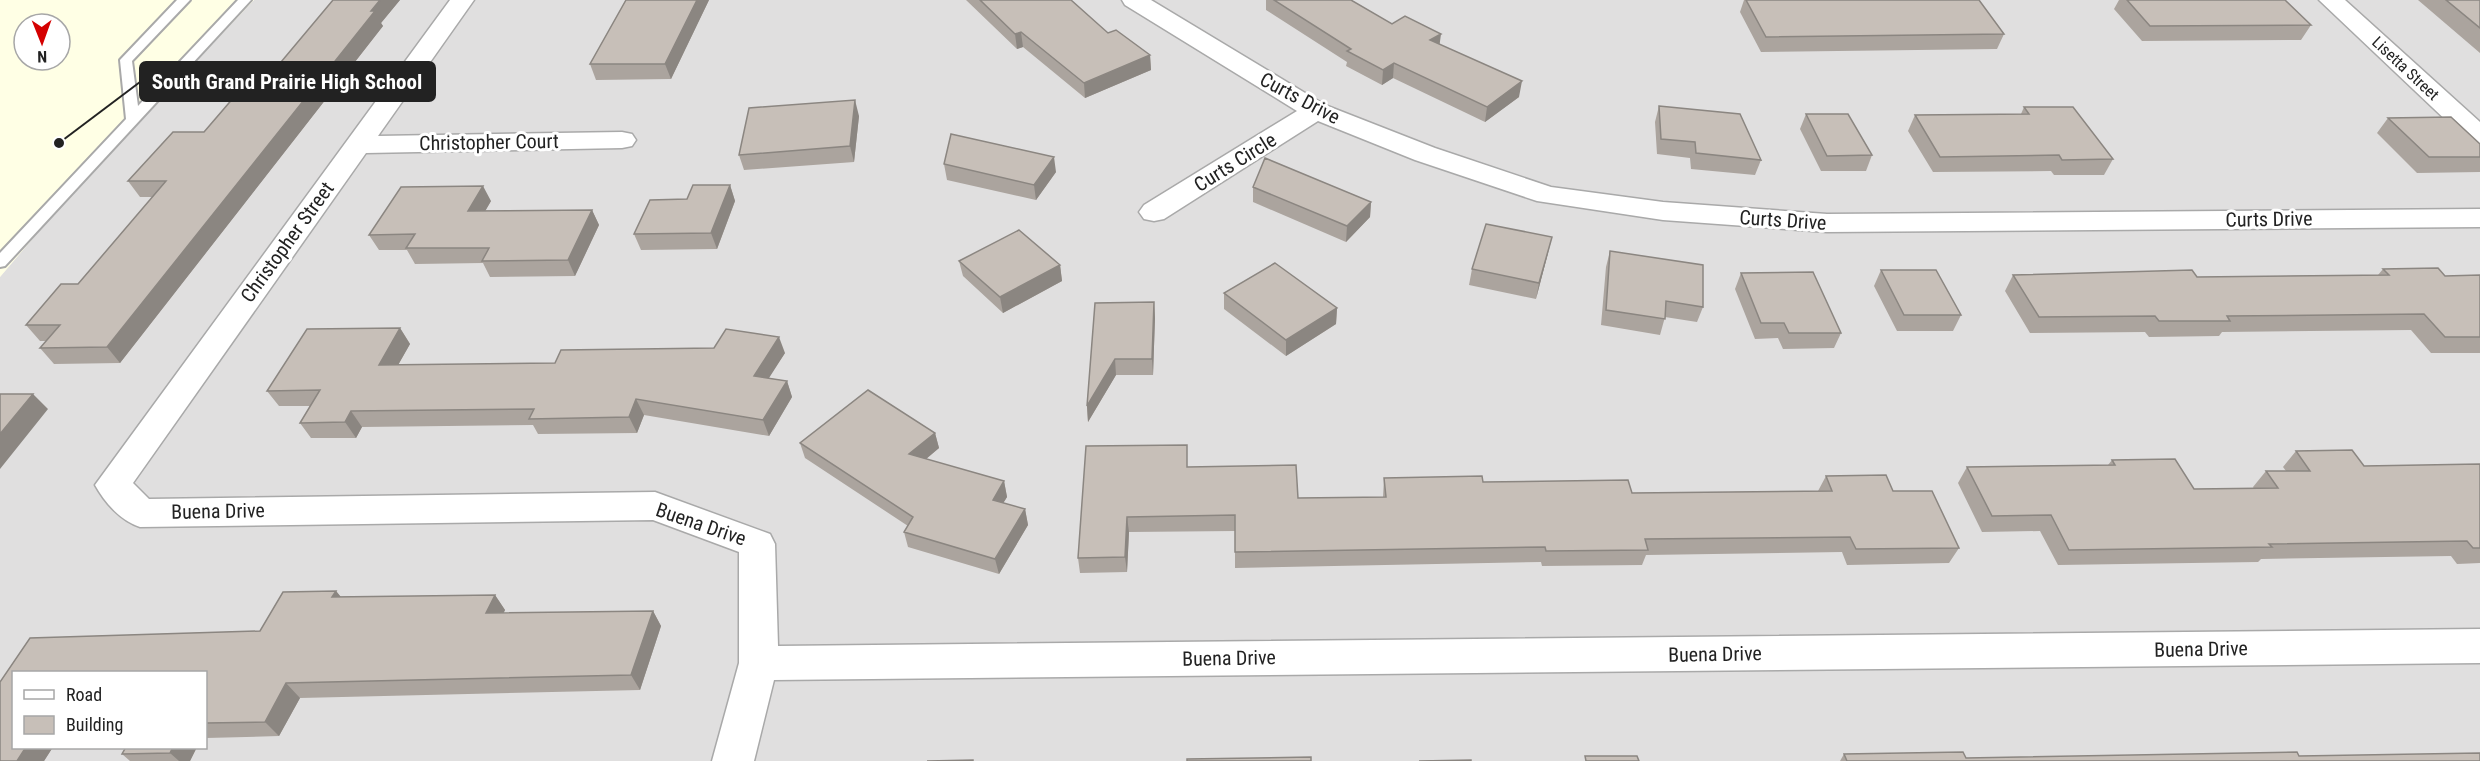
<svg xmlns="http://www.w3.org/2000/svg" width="2480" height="761" font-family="'Roboto Condensed',sans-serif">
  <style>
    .residential { fill: #e0dfdf; fill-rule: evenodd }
    .education { fill: #ffffe5; fill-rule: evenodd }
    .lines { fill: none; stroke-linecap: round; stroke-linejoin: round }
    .lane-casing { stroke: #a9a9a9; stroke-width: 4 }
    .street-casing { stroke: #a9a9a9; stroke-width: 3 }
    .lane { fill: #fff; fill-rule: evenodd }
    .street { fill: #fff; fill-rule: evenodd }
    .wall { fill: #aba49e }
    .shaded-wall { fill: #8b8681 }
    .building { fill: #c7bfb8; stroke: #8b8681; stroke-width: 1.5 }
    .labels { text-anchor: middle; stroke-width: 6; stroke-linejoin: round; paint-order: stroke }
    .far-street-label { font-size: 16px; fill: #222; stroke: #fff }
    .street-label { font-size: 20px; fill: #222; stroke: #fff }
    .leader { fill: none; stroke: #222; stroke-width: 2 }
    .callout-dot { fill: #222; stroke: #fff; stroke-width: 2 }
    .callout { fill: #222; stroke: #222; stroke-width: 2 }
    .callout-label { font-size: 21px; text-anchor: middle; font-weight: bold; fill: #fff }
  </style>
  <rect width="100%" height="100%" fill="#f2efe9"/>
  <path class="residential" d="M254,0H2480V761H0V277L75,189ZM14,672H206V748H14Z"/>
  <path class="education" d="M0,0H254L75,189L0,277ZM24,24H60V60H24Z"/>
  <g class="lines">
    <g class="lane-casing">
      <path id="lane" d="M177,0H190L132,61L138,106L238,0H251L5,266L0,267V253L126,119L120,60Z"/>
    </g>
    <g class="street-casing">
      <path id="street" d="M450,0H474L378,136L622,132L632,134L636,140L632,146L622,148L366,153L133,483L149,499L655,492L770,534L775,544L778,646L2480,629V663L774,680L754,761H712L739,663V552L653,520L140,527C121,521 105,503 95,485Z
        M1122,0H1151L1325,105L1435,148L1551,187L1663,202L1827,214L2480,209V227L1827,232L1663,220L1537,201L1415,160L1318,121L1164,219L1154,221L1144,219L1139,212L1144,205L1297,111L1125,5Z
        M2319,0H2345L2480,122V145L2470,143Z"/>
    </g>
    <use href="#lane" class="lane"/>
    <use href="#street" class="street"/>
  </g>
  <path class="wall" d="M333,0H400L381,23L383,26L120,363L54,364L40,348L46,341H40L26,325L78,284L153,197H140L128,181L204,132L276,68Z
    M626,0H709L671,79L596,80L590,64Z
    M966,0H1071L1108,33L1150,55L1151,70L1085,98L1023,47L1017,49Z
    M1266,0H1351L1392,24L1440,45L1519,97L1485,122L1393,78L1382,85L1346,66L1347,62L1266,10Z
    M1744,0H1979L2004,34L1997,49L1761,52L1740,12Z
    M2119,0H2285L2311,25L2301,40L2142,41L2114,9Z
    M2418,0H2480V53Z
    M1659,106L1761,160L1755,175L1691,169L1690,158L1657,154L1655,122Z
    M2024,107L2113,159L2104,175H2054L2051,171L1933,172L1908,131L1915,115L2021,114Z
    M1806,114L1872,155L1866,171H1821L1800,129Z
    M859,116L854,162L744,170L739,155Z
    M2388,118L2480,144V172L2417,173L2377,133Z
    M944,164L1056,172L1036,200L947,180Z
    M730,185L735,201L717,249L641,250L634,234L687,199Z
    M1253,187L1371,202L1370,217L1346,242L1253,202Z
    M491,201L485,211L592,210L599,225L575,276L490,277L483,263L415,264L407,250H379L369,235Z
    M1610,251L1703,307L1697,322L1665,317L1660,335L1601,325L1606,267Z
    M1548,253L1536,299L1469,285L1472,269Z
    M959,261L1060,265L1062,281L1003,313L963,276Z
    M2383,269L2445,276L2480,275V353H2431L2411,330L2222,332L2219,336L2149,337L2145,332L2030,333L2005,291L2013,275L2197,277L2378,275Z
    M1881,270L1961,315L1953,331H1897L1874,286Z
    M1741,273L1841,333L1834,348L1783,349L1778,338L1755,339L1735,289Z
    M1224,293L1337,308L1336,324L1286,356L1224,309Z
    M1154,302L1155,318L1153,375H1116L1088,422L1087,406L1095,303Z
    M400,328L410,344L398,365L555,363L785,353L768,378L787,381L792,397L769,436L644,415L637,433L538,434L533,425L362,427L356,438H311L300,423L310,406H279L267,391Z
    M935,433L939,448L926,459L1004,481L1007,497L1003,503L1025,509L1028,525L999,574L908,547L904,532L908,526L805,458L800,443Z
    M2296,451L2364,466L2480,464V563L2457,564L2451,556L2261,559L2258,562L2058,565L2040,531L1982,532L1958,483L1967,467L2108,465L2112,460L2194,489H2254L2253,487L2266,471H2286L2283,467Z
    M1188,467L1298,498L1383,497L1384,478L1483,482L1632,493L1818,491L1826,476L1893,491L1959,548L1949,563L1847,565L1842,552L1646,555L1642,565L1542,566L1541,562L1235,568V531L1129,532L1127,572L1080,573L1078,558Z
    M336,591L341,597L495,595L505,610L503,613L653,611L661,626L640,690L300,698L279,736L206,738V672H14V747H53L44,761H0V682L30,638L260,631L283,592Z
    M126,747H197L190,761H130L122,754Z
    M1844,754L1966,758L2299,756L2480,761H1840Z"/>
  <path class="shaded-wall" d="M380,0H400L381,23L383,26L120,363L107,347Z
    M697,0H709L671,79L665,64Z
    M1021,32L1023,47L1017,49L1015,34Z
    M1441,34L1439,49L1430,40Z
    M1150,55L1151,70L1085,98L1084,83Z
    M1394,63L1393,78L1382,85L1383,70Z
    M1522,81L1519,97L1485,122L1487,107Z
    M855,100L859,116L854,162L850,146Z
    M1054,157L1056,172L1036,200L1034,185Z
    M730,185L735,201L717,249L711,233Z
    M483,186L491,201L476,227L468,211Z
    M1371,202L1370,217L1346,242L1347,226Z
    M592,210L599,225L575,276L568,260Z
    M1552,237L1548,253L1536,299L1539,283Z
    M1060,265L1062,281L1003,313L1000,297Z
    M1154,302L1155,318L1153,375L1152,359Z
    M1337,308L1336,324L1286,356V340Z
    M400,328L410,344L389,381L379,365Z
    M779,337L785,353L760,392L754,376Z
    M1115,359L1116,375L1088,422L1087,406Z
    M787,381L792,397L769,436L763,420Z
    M33,394L48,409L0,469V434Z
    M636,399L644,415L637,433L629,417Z
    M351,411L362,427L356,438L345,422Z
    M935,433L939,448L913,470L909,454Z
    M1004,481L1007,497L996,515L993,500Z
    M1025,509L1028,525L999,574L995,559Z
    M1127,517L1129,532L1127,572L1125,557Z
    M336,591L348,606L332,597Z
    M495,595L505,610L497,628L486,613Z
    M653,611L661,626L640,690L631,675Z
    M286,683L300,698L279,736L265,722Z
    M26,747H53L44,761H17Z
    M173,747H197L190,761H179L170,753Z"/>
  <path class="building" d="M333,0H380L371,11H375L107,347L40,348L60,325H26L61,284H78L166,181H128L173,132H204L259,68H276Z
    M626,0H697L665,64H590Z
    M980,0H1071L1108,33L1116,30L1150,55L1084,83L1021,32L1015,34Z
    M1274,0H1351L1392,24L1405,16L1441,34L1430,40L1522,81L1487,107L1394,63L1383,70L1347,51L1351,49Z
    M1746,0H1979L2004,34L1766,37Z
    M2127,0H2285L2311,25L2150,26Z
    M2446,0H2480V28Z
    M855,100L850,146L739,155L749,108Z
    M1659,106L1740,114L1761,160L1696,153L1695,142L1661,139Z
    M2024,107H2073L2113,159L2062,160L2059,155L1940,157L1915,115L2029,114Z
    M1806,114H1848L1872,155L1827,156Z
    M2451,117L2480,144V157H2429L2388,118Z
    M951,134L1054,157L1034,185L944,164Z
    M1265,158L1371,202L1347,226L1253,187Z
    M693,185H730L711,233L634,234L650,200L687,199Z
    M483,186L468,211L592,210L568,260L482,261L489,248H406L415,234L369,235L401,187Z
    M1486,224L1552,237L1539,283L1472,269Z
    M1019,230L1060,265L1000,297L959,261Z
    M1610,251L1703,265V307L1666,301L1665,319L1606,310Z
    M1275,263L1337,308L1286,340L1224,293Z
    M2438,268L2445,276L2480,275V337H2445L2424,314L2227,316L2230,321H2159L2155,316L2039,317L2013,275L2192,270L2197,277L2389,275L2383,269Z
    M1881,270H1936L1961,315H1904Z
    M1813,272L1841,333H1789L1784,323H1761L1741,273Z
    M1154,302L1152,359H1115L1087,406L1095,303Z
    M400,328L379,365L555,363L561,350L714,348L726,329L779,337L754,376L787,381L763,420L636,399L629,417L529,419L534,409L351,411L345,422L300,423L320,390L267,391L307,329Z
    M868,390L935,433L909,454L1004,481L993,500L1025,509L995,559L904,532L913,517L800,443Z
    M0,394H33L0,434Z
    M1187,445V467L1296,465L1298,498L1386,497L1384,478L1482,476L1483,482L1628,480L1632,493L1832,491L1826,476L1886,475L1893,491H1932L1959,548L1856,549L1850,537L1645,539L1648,550L1546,551L1545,547L1235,552V515L1127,517L1125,557L1078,558L1086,446Z
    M2352,450L2364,466L2480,464V548H2473L2467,541L2269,544L2272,547L2069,550L2051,515L1992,516L1967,467L2115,465L2112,460L2175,459L2194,489L2278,488L2266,471H2310L2296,451Z
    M336,591L332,597L495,595L486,613L653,611L631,675L286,683L265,722L206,723V672H14V747H26L17,761H0V682L30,638L260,631L283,592Z
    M126,747H173L170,753L122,754Z
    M1963,752L1966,758L2297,752L2299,756L2480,753V761H1847L1844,754Z
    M1585,756H1637L1639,761H1586Z
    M1311,757V761H1187V759Z
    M973,760V761H927Z
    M1471,760V761H1419Z"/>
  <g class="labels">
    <g class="far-street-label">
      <text transform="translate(2406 68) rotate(43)" y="6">Lisetta Street</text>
    </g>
    <g class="street-label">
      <text transform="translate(1300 98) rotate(28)" y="7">Curts Drive</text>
      <text transform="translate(489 142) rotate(-1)" y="7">Christopher Court</text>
      <text transform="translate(1235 162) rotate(-32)" y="7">Curts Circle</text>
      <text transform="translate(2269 219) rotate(-1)" y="7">Curts Drive</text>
      <text transform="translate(1783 220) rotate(4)" y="7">Curts Drive</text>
      <text transform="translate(287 242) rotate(-54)" y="7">Christopher Street</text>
      <text transform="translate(218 511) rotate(-1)" y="7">Buena Drive</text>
      <text transform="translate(701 524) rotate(19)" y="7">Buena Drive</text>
      <text transform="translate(2201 649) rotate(-1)" y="7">Buena Drive</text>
      <text transform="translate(1715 654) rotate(-1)" y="7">Buena Drive</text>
      <text transform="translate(1229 658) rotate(-1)" y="7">Buena Drive</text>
    </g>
  </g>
  <path class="leader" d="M59 143L140 82"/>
  <circle class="callout-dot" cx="59" cy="143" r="6"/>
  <rect class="callout" x="140" y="62" width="295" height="39" rx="6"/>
  <g class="callout-label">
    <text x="287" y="89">South Grand Prairie High School</text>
  </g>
  <rect x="12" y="671" width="195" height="78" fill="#ffffff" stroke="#a7a7a7" stroke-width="1.5"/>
  <rect x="24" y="690" width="30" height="9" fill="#ffffff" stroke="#a7a7a7" stroke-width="1.5"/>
  <text x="66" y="701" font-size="18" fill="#222222">Road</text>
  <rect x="24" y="716" width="30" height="18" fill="#c7bfb8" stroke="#a7a7a7" stroke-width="1.5"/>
  <text x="66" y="731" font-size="18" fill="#222222">Building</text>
  <g transform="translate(42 42) rotate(179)"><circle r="28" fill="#ffffff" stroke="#a7a7a7" stroke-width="1.5"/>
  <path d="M0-4.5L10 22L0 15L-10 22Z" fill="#d40000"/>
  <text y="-9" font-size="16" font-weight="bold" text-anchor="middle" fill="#222222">N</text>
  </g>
</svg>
